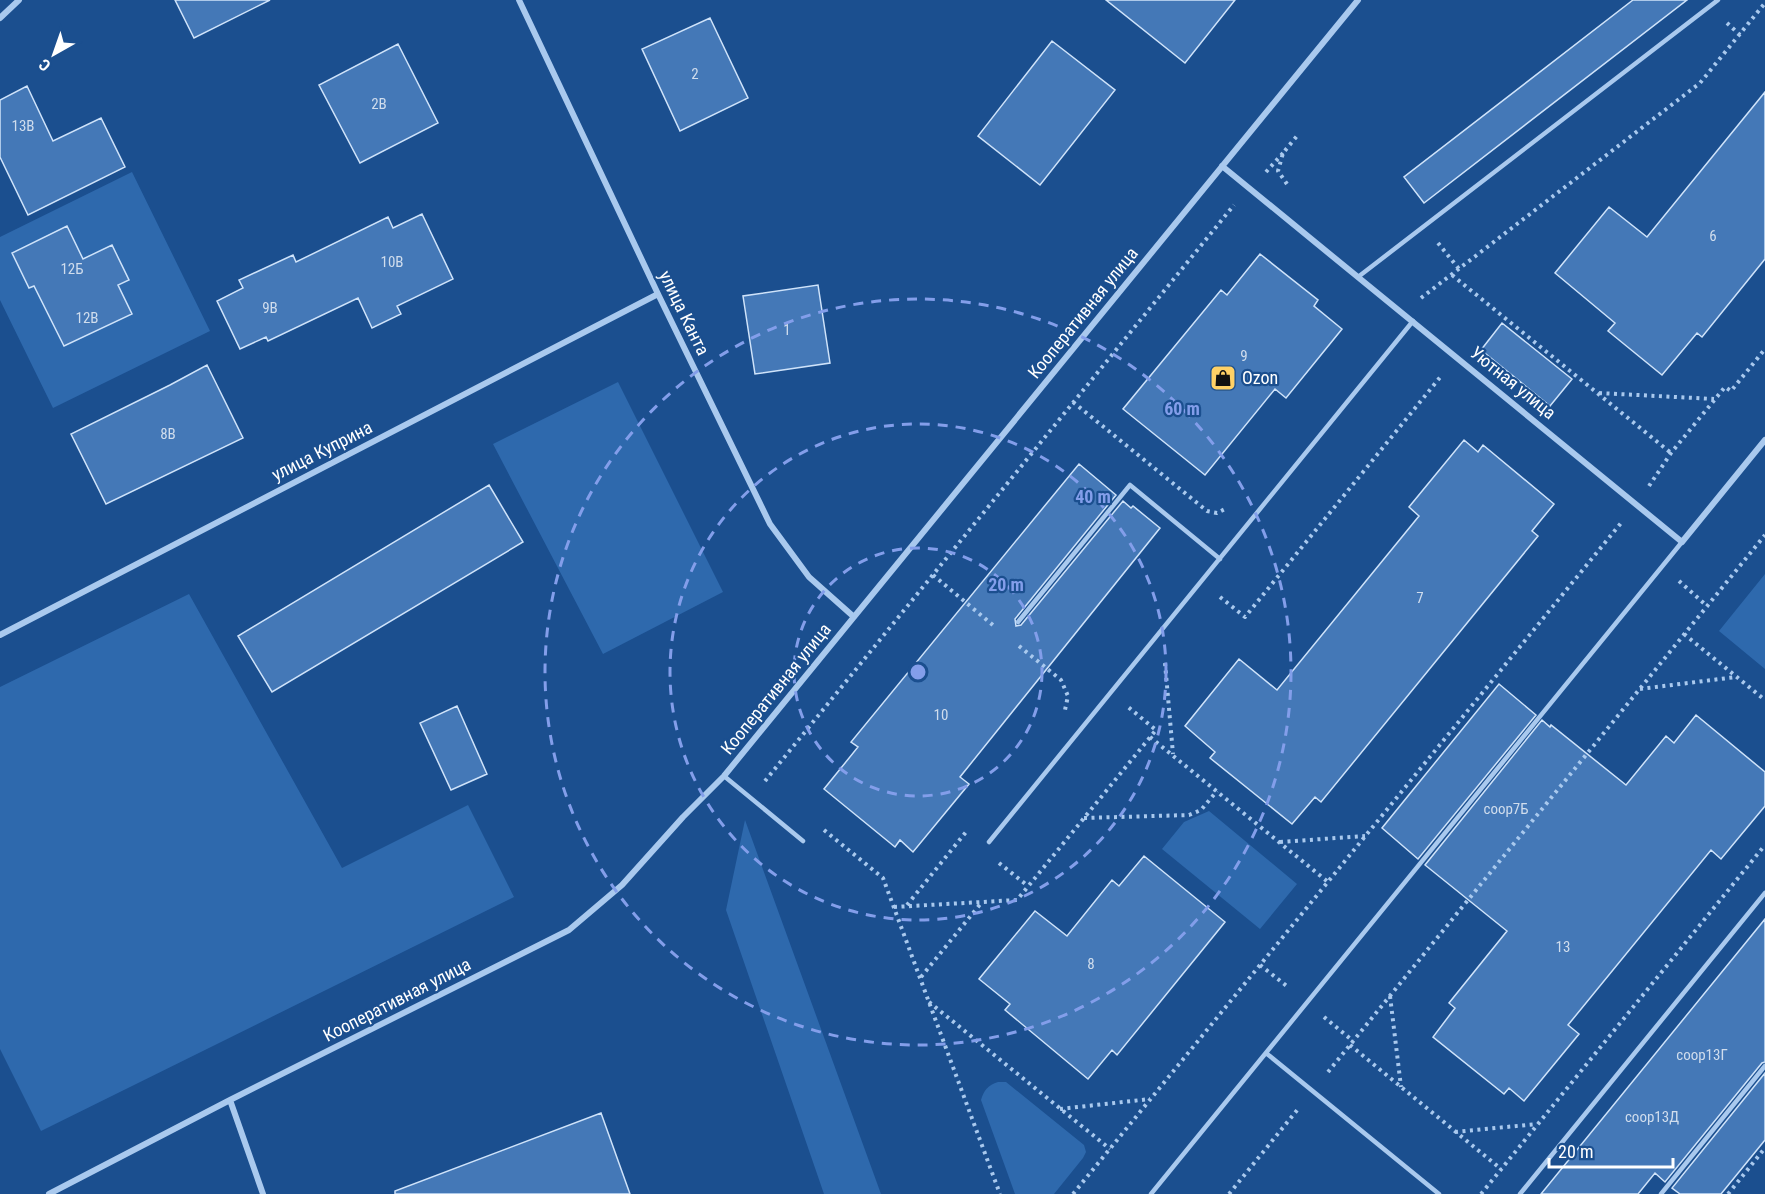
<svg xmlns="http://www.w3.org/2000/svg" width="1765" height="1194" font-family="'Roboto Condensed',sans-serif">
  <style>
    .green { fill: #2e69ad }
    .building { fill: #4478b7; stroke: #cfe3fa; stroke-width: 1.5 }
    .lines { fill: none; stroke-linecap: round; stroke-linejoin: round }
    .path { stroke: #a9c9ee; stroke-width: 4; stroke-dasharray: 3 4.5; stroke-linecap: butt }
    .service { stroke: #a9c9ee; stroke-width: 4.5 }
    .minor { stroke: #a9c9ee; stroke-width: 6 }
    .ring { fill: none; stroke: #839eea; stroke-width: 3; stroke-dasharray: 10 8 }
    .labels { text-anchor: middle; stroke-width: 4.5; stroke-linejoin: round; paint-order: stroke }
    .number-label { font-size: 15px; fill: #d0dded }
    .street-label { font-size: 18px; fill: #fff; stroke: #1b4f8f }
    .poi-label { font-size: 18px; fill: #fff; stroke: #1b4f8f; text-anchor: start }
    .centre { fill: #839eea; stroke: #1b4f8f; stroke-width: 3 }
    .ring-label { font-size: 18px; text-anchor: middle; font-weight: bold; fill: #839eea; stroke: #1b4f8f; stroke-width: 4.5; stroke-linejoin: round; paint-order: stroke }
  </style>
  <rect width="100%" height="100%" fill="#1b4f8f"/>
  <path class="green" d="M132,172L210,331L53,408L0,300V237Z
    M618,382L723,592L603,654L493,444Z
    M1765,574V669L1719,631Z
    M189,594L342,868L468,805L514,897L41,1131L0,1049V687Z
    M1209,811L1297,884L1260,929L1162,849L1184,822Z
    M745,820L881,1194H824L726,910Z
    M998,1082H1006L1084,1145L1086,1152L1083,1158L1054,1194H1015L981,1100C984,1090 988,1085 998,1082Z"/>
  <path class="building" d="M175,0H270L194,38Z
    M1106,0H1235L1185,63Z
    M1633,0H1687L1424,203L1404,177Z
    M710,18L748,98L680,131L642,49Z
    M1052,41L1115,90L1040,185L978,136Z
    M398,44L438,123L360,163L319,85Z
    M27,86L53,141L101,118L125,167L28,215L0,157V100Z
    M1765,92V259L1702,337L1697,333L1662,375L1608,331L1615,323L1555,273L1609,207L1647,237Z
    M422,214L453,279L397,306L401,314L372,328L358,298L268,341L266,337L240,349L217,301L243,288L239,280L293,255L296,262L388,217L393,228Z
    M67,226L83,259L112,245L129,280L118,285L132,314L64,346L34,286L29,288L12,253Z
    M1260,254L1318,300L1314,306L1342,329L1286,398L1275,389L1205,475L1123,409L1221,290L1227,295Z
    M818,285L830,363L755,374L743,296Z
    M1502,323L1572,379L1550,406L1481,350Z
    M207,365L243,438L106,504L71,434L170,385Z
    M1464,440L1478,452L1483,445L1554,504L1532,531L1538,536L1321,802L1315,797L1292,824L1210,758L1215,752L1185,726L1239,659L1277,690L1419,516L1409,507Z
    M1079,464L1116,495L1015,619L1016,626L1021,625L1123,501L1131,508L1133,506L1160,528L960,777L969,784L913,852L900,840L895,847L824,789L858,747L851,742Z
    M489,485L523,542L272,692L238,636Z
    M1499,684L1536,715L1418,859L1382,828Z
    M457,706L487,774L451,790L420,723Z
    M1696,715L1765,772V806L1721,859L1711,850L1568,1025L1579,1034L1524,1101L1509,1088L1504,1094L1433,1037L1455,1008L1449,1003L1507,931L1425,865L1542,720L1550,727L1551,725L1626,785L1666,736L1674,743Z
    M1144,856L1225,922L1117,1055L1112,1050L1088,1079L1005,1010L1010,1004L979,979L1035,911L1067,936L1112,880L1119,886Z
    M1765,919V1062L1762,1063L1665,1182L1655,1173L1638,1194H1541Z
    M1765,1073V1140L1721,1194H1680L1672,1188Z
    M601,1113L630,1194H395V1191Z"/>
  <g class="lines">
    <path class="path" d="M1727,23L1740,35
      M1266,172L1283,153
      M1287,184L1278,171L1283,153L1297,136
      M1438,243L1459,269
      M1452,275L1671,453
      M1421,298L1700,83L1765,3
      M1599,393L1714,399
      M1073,402L1207,511L1217,513L1227,508
      M1649,486L1671,453L1725,387L1731,391L1765,349
      M933,575L994,626
      M1679,581L1707,606
      M1220,597L1245,617L1442,375
      M1684,634L1765,700
      M1019,646L1061,680L1068,696L1065,710
      M1165,663L1173,754
      M1640,689L1736,677
      M1150,737L1328,882
      M765,781L1234,205
      M1084,818L1189,815L1201,810L1217,791
      M824,830L883,878L1000,1194
      M1280,842L1365,836
      M999,863L1028,886
      M907,905L966,832
      M894,907L1017,900L1156,730L1128,707
      M1260,965L1288,987
      M921,977L982,902
      M1390,996L1401,1087
      M929,1002L1110,1149
      M1324,1017L1353,1041
      M1350,1045L1501,1169
      M1328,1072L1765,535
      M1060,1109L1150,1099
      M1455,1132L1537,1124
      M1073,1194L1621,523
      M1229,1194L1298,1109
      M1481,1194L1765,845
      M1728,1194L1765,1148"/>
    <path class="service" d="M1358,277L1718,0
      M1018,622L1130,485L1220,559
      M724,776L803,841
      M989,842L1413,321
      M1266,1053L1439,1194
      M1151,1194L1682,542
      M1520,1194L1765,893
      M1661,1194L1765,1066"/>
    <path class="minor" d="M519,0L658,294L770,524L809,577L854,617
      M0,18L19,0
      M1222,166L1682,542L1765,440
      M0,635L658,294
      M230,1100L263,1194
      M49,1194L230,1100L569,930L622,885L683,817L724,776L1358,0"/>
  </g>
  <g class="ring">
    <circle cx="918" cy="672" r="124"/>
    <circle cx="918" cy="672" r="248"/>
    <circle cx="918" cy="672" r="373"/>
  </g>
  <defs>
    <g id="shop-square" transform="scale(1.35)"><rect x="-9" y="-9" width="18" height="18" rx="4" fill="#ffd166" stroke="#1b4f8f"/><path d="M-5-2.5h2.3a2.7 3.5 0 0 1 5.4 0H5L5.5 6h-11ZM-1.5-2.5h3a1.5 2.3 0 0 0-3 0Z" fill="#111"/></g>
  </defs>
  <g fill-rule="evenodd">
    <use href="#shop-square" x="1223" y="378"/>
  </g>
  <g class="labels">
    <g class="number-label">
      <text x="695" y="79">2</text>
      <text x="379" y="109">2В</text>
      <text x="23" y="131">13В</text>
      <text x="1713" y="241">6</text>
      <text x="392" y="267">10В</text>
      <text x="72" y="274">12Б</text>
      <text x="270" y="313">9В</text>
      <text x="87" y="323">12В</text>
      <text x="787" y="335">1</text>
      <text x="1244" y="361">9</text>
      <text x="168" y="439">8В</text>
      <text x="1420" y="603">7</text>
      <text x="941" y="720">10</text>
      <text x="1506" y="814">соор7Б</text>
      <text x="1563" y="952">13</text>
      <text x="1091" y="969">8</text>
      <text x="1702" y="1060">соор13Г</text>
      <text x="1652" y="1122">соор13Д</text>
    </g>
    <g class="street-label">
      <text transform="translate(684 313) rotate(64)" y="6">улица Канта</text>
      <text transform="translate(1083 313) rotate(-51)" y="6">Кооперативная улица</text>
      <text transform="translate(1513 383) rotate(39)" y="6">Уютная улица</text>
      <text transform="translate(322 451) rotate(-27)" y="6">улица Куприна</text>
      <text transform="translate(776 689) rotate(-51)" y="6">Кооперативная улица</text>
      <text transform="translate(397 1000) rotate(-27)" y="6">Кооперативная улица</text>
    </g>
    <g class="poi-label">
      <text x="1242" y="384">Ozon</text>
    </g>
  </g>
  <circle cx="918" cy="672" r="9" class="centre"/>
  <g class="ring-label">
    <text x="1182" y="415">60 m</text>
    <text x="1093" y="503">40 m</text>
    <text x="1006" y="591">20 m</text>
  </g>
  <g transform="translate(54 54) rotate(220)" stroke="#1b4f8f" stroke-width="4.5" paint-order="stroke">
  <path d="M0-4.5L10 22L0 15L-10 22Z" fill="#ffffff"/>
  <text y="-9" font-size="16" font-weight="bold" text-anchor="middle" fill="#ffffff">С</text>
  </g>
  <path d="M1549 1158v9h124v-9" fill="none" stroke="#ffffff" stroke-width="3"/>
  <text x="1558" y="1158" font-size="18" fill="#ffffff" stroke="#1b4f8f" stroke-width="4.5" paint-order="stroke">20 m</text>
</svg>
